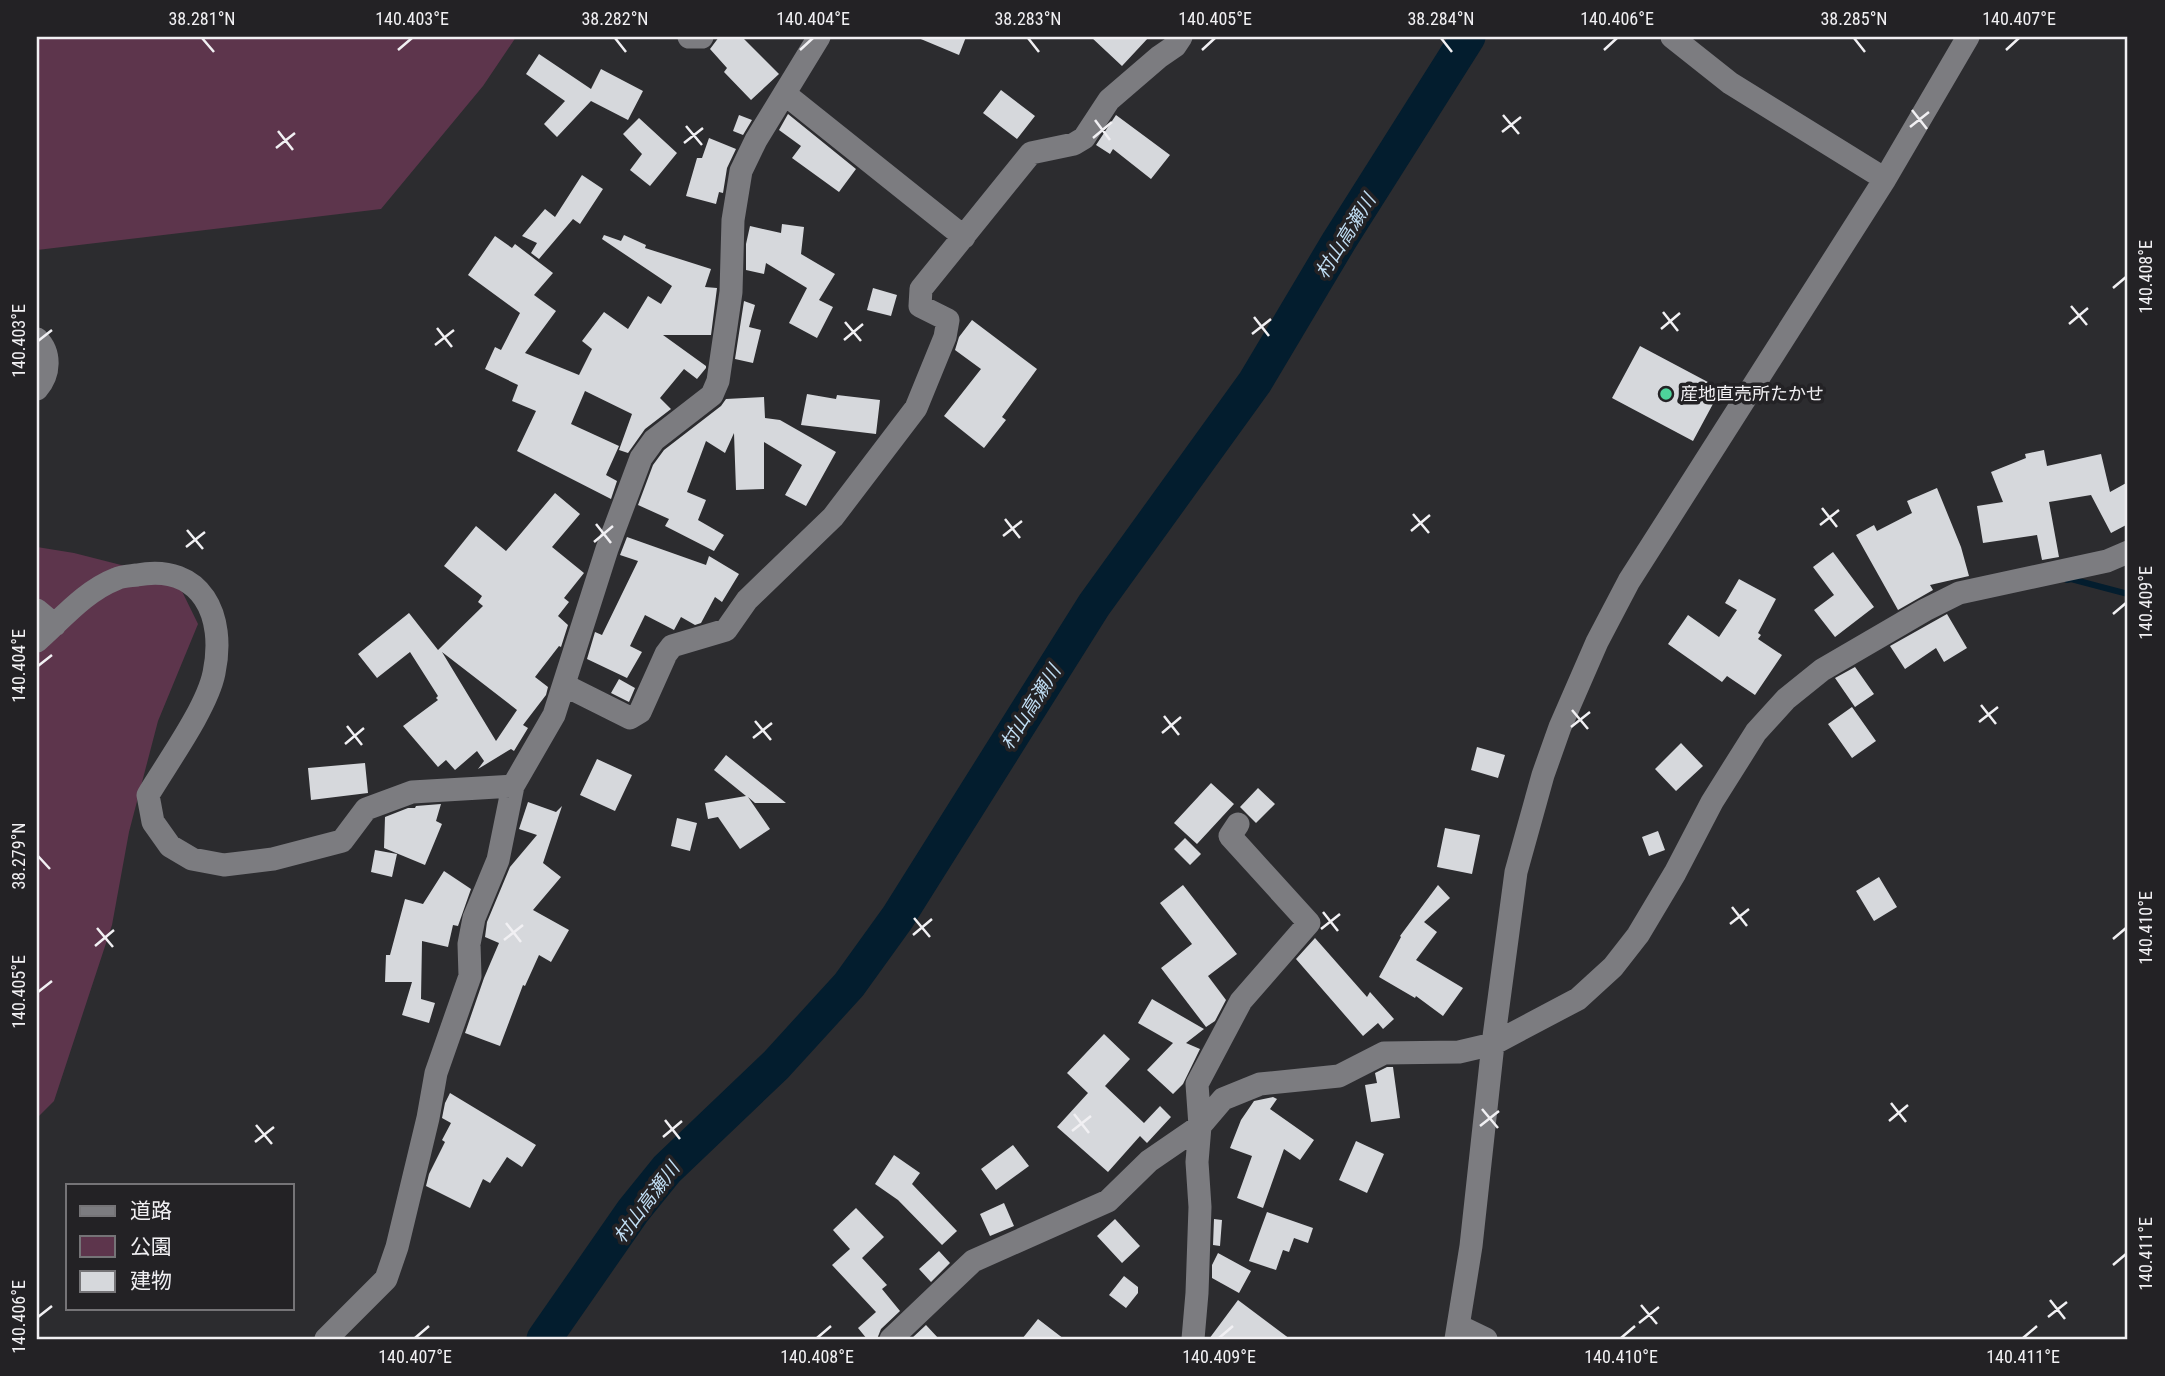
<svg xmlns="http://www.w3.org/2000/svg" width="2165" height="1376" font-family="'Roboto Condensed','Noto Sans JP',sans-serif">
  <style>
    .green { fill: #5d354c }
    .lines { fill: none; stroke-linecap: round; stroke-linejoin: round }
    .stream { stroke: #031d2e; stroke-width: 6 }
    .river { stroke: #031d2e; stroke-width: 35 }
    .building { fill: #d6d8dc; fill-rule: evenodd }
    .minor { stroke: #7c7c80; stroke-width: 23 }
    .ticks { fill: none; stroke: #f1f0f3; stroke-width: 2.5 }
    .poi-dot { fill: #4dd39a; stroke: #232225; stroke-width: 2.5 }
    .labels { text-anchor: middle; stroke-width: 7; stroke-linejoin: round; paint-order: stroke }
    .poi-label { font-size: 18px; fill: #f1f0f3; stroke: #232225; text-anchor: start }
    .water-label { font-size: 19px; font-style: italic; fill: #c1def4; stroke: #232225 }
    .neatline { fill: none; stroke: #f1f0f3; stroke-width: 2.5 }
    .ticks-label { font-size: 18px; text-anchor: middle; fill: #f1f0f3 }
  </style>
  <rect width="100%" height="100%" fill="#2c2c2f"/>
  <path class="green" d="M37,37H516L483,86L381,209L37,250Z
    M37,547L74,553L176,579L198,624L158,721L129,832L112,925L54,1101L37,1118Z"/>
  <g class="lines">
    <path class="stream" d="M2067,580L2071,579L2128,594"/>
    <path class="river" d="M544,1339L633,1211L667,1169L776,1065L849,985L898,917L1094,605L1255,382L1339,241L1468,37"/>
  </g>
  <path class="building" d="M719,37H742L779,74L751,100L724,72L727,68L710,49Z
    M916,37H966L959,55Z
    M1091,37H1149L1122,66Z
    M539,54L591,89L601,69L643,91L628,120L591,101L557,137L544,124L565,101L526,74Z
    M1001,90L1035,116L1017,139L983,113Z
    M788,114L856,169L839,192L792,158L801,146L779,130Z
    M739,115L752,120L743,135L733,131Z
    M1116,115L1170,155L1151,179L1113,149L1110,154L1096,145Z
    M639,118L677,153L650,186L630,170L642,154L623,134Z
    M709,138L736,149L727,168L723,193L719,192L716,204L686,196L697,158H702Z
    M582,175L603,189L580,224L573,219L539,259L531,253L537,243L522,236L545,209L555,217Z
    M782,224L804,227L801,254L835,274L819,300L833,307L817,338L789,323L807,288L766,263L764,274L746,270V244L750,226L781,233Z
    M604,235L621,241L624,235L646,245L645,248L711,269L705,287L717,288L711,335H663L706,366V368L697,379L684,369L660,398L671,409L645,429L628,453L619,450L632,414L585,391L571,424L619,446L606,475L617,481L611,499L517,451L536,411L512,401L518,385L485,369L495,347L501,350L520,313L468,275L495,236L512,248L515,244L553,273L534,295L556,311L525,353L579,375L592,349L582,341L604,312L628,329L648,296L661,304L672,286L602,239Z
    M873,288L897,295L891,316L867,310Z
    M744,301L755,305L749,327L761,330L753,363L735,359Z
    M972,320L1037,369L1002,417L1006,420L984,448L944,416L981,369L955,350L959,337Z
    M1640,346L1721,389L1693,441L1612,398Z
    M807,394L836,399L837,395L880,400L876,434L801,425Z
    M764,397L765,418L780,420L836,452L806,506L785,495L802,465L764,442V489L736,490L734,433L725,453L706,441L687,492L706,500L698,520L724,535L714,551L665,526L669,519L638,505L653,465L664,450L721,406L726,399Z
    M2044,450L2047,466L2101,454L2110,492L2128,482V524L2111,533L2091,495L2049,502L2059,557L2042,560L2037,535L1983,543L1977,506L2003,502L1991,472L2026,458L2025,454Z
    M1937,488L1961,547L1969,576L1930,585L1933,590L1898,610L1856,535L1874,525L1877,531L1912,513L1907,501Z
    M555,493L580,514L552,547L584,573L564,598L569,602L558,616L568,625L561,647L559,646L535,677L548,687L546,695L523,725L528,728L514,751L511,749L478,769L484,761L477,751L455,770L446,760L438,767L403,726L438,700L436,698L438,696L410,652L377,678L358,654L409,613L438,650L483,606L478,602L482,596L444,566L476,526L506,551ZM442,652L517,710L496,741Z
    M627,537L706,565L709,556L739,574L722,602L715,597L701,623L695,625L681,617L674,630L645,615L630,646L642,652L627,678L587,659L595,632L602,635L638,561L620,555Z
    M1833,552L1874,607L1835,637L1814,610L1834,595L1813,567Z
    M1739,579L1776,599L1758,633L1761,635L1758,639L1782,655L1755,695L1727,676L1722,682L1668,644L1688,615L1719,637L1737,610L1725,603Z
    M1947,614L1967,648L1944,662L1936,648L1905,669L1890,646Z
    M1855,667L1874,694L1855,707L1835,678Z
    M619,679L635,688L629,702L611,693Z
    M1852,707L1876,741L1852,758L1828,724Z
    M1681,743L1703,766L1676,791L1655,769Z
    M1477,747L1505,755L1498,778L1471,770Z
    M726,755L786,803H755L748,797L770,829L740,849L718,817L708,819L705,803L746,796L714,770Z
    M597,759L632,775L615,811L580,795Z
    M365,763L368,793L311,800L308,768Z
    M1211,783L1234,804L1197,844L1174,823Z
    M1258,788L1275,804L1256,823L1240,807Z
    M528,802L556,812L562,806L543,863L561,877L533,910L569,930L551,962L539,955L525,986L523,985L500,1046L465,1033L484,978L499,943L485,937L487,922L510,867L537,835L519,829Z
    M441,804L436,821L442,824L425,865L384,848L385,817L408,808H415L416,806Z
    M677,818L697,823L690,851L671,846Z
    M1445,828L1480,835L1472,874L1437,867Z
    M1658,831L1665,850L1649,856L1642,837Z
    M1185,838L1201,854L1190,865L1174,849Z
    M375,850L397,854L392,877L371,872Z
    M444,871L471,889L458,926L453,925L448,947L422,941L421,999L435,1003L429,1023L402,1015L412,982H385L386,955H390L405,899L423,904Z
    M1879,877L1897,907L1874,921L1856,891Z
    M1183,885L1237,954L1208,976L1226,1000L1215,1021L1206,1027L1161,968L1192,944L1160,903Z
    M1438,885L1450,898L1424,922L1437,932L1416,960L1463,988L1443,1016L1416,996L1415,998L1379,977L1401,937L1400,936Z
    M1315,938L1367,997L1370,992L1394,1019L1383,1029L1378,1023L1363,1036L1296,959Z
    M1152,999L1204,1029L1186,1043L1200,1049L1183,1084L1173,1094L1147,1070L1173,1043L1138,1023Z
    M1104,1034L1130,1059L1105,1086L1144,1123L1160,1106L1171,1117L1147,1143L1140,1136L1108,1172L1057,1127L1088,1093L1067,1073Z
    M1387,1067H1393L1400,1118L1371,1122L1365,1085L1377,1083L1375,1073Z
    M450,1093L536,1145L522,1167L507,1157L490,1183L483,1179L470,1208L426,1186L429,1174L445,1142L442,1140L451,1123L442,1118L445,1103Z
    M1273,1097L1277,1099L1270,1109L1314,1140L1300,1160L1284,1149L1263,1208L1237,1198L1252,1156L1230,1148L1241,1120L1254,1101Z
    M1356,1141L1384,1154L1367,1193L1339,1180Z
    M1013,1145L1029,1166L996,1190L981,1169Z
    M894,1155L920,1173L912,1184L957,1231L942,1245L898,1200L875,1184Z
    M1004,1203L1014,1226L990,1236L980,1214Z
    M856,1208L884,1237L862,1258L887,1285L882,1289L900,1311L881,1329L877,1339H867L858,1328L876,1312L832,1265L850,1249L833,1230Z
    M1267,1212L1313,1228L1308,1243L1294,1238L1289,1252L1283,1250L1276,1270L1249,1261Z
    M1115,1219L1140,1246L1122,1263L1097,1236Z
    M1214,1219L1222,1220L1220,1246L1213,1245Z
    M939,1251L950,1263L931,1282L919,1269Z
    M1218,1253L1251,1271L1239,1293L1212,1278V1265Z
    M1124,1276L1138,1287V1293L1126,1308L1109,1295Z
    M1238,1300L1290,1339H1209Z
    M1038,1319L1064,1339H1022Z
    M926,1325L939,1339H911Z"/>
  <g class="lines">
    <path class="minor" d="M689,37H702
      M1672,37L1730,83L1885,179
      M785,94L964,237
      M37,339C51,353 50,374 37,389
      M37,610L55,625
      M37,641C61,620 85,591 116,579C122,576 130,576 137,575C202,563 226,616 214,673C207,708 167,763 148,795L153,822L170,846L192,859L224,865L273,859L342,841L366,809L412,792L513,786
      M564,685L630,718L640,712L666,654L672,646L726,630L747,600L833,517L916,408L945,337L948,320L920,306L921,289L1031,153L1074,144L1084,138L1109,100L1159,57L1175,46L1181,37
      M1459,1326L1486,1339
      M326,1339L386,1279L397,1247L428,1118L436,1073L470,976L469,944L474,918L498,860L513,786L554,715L607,549L641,458L654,440L712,395L718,381L731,292L733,220L741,171L756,140L819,37
      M891,1339L973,1261L1108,1201L1149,1161L1200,1126L1223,1099L1260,1084L1339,1076L1384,1053L1459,1052L1493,1044L1578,999L1613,967L1638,935L1675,873L1712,802L1756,732L1786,699L1822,670L1925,610L1959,593L2107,561L2128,552
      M1193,1339L1197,1293L1200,1207L1197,1162L1200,1126L1197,1084L1241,1001L1309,923L1230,836L1238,824
      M1456,1339L1471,1246L1493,1044L1516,872L1543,775L1560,727L1597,642L1629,581L1885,179L1968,37"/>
  </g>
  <path class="ticks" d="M202,38L214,52M615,38L626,52M1028,38L1039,52M1441,38L1452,52M1854,38L1865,52M398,50L412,38M800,50L813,38M1202,50L1215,38M1604,50L1617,38M2006,50L2019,38M1912,110L1927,129M1503,115L1519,134M1095,120L1110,140M686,126L702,145M1910,127L1929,112M278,131L293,150M1502,132L1521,117M1093,138L1112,122M684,143L703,128M276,148L295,133M2113,288L2126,277M2071,306L2087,325M1663,312L1678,331M1254,317L1269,336M845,322L861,341M2069,324L2088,308M437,328L452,347M1661,329L1680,313M1252,334L1271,319M844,340L863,324M38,341L52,330M435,345L454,330M1822,508L1837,527M1413,514L1429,533M1005,519L1020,538M596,524L611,543M1820,525L1839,510M187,530L203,549M1411,531L1430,515M1003,536L1022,521M594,542L613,526M186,547L205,532M2113,614L2126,603M38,666L52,655M1981,705L1996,724M1572,710L1588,729M1164,716L1179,735M755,721L771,740M1979,722L1998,707M347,726L362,745M1571,727L1590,712M1162,733L1181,717M753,738L772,723M345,744L364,728M38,856L50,869M1732,907L1747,926M1323,912L1338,931M914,918L930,937M506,923L521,942M1730,924L1749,909M97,928L113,947M1321,929L1340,914M913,935L932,919M2113,939L2126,928M504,940L523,925M95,946L114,930M38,992L52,981M1891,1103L1906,1122M1482,1109L1498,1128M1074,1114L1089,1133M665,1120L680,1139M1889,1121L1908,1105M256,1125L272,1144M1480,1126L1499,1111M1072,1131L1091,1116M663,1137L682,1121M255,1142L274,1127M2113,1265L2126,1254M2050,1300L2065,1319M1641,1305L1657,1324M38,1317L52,1306M2048,1317L2067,1302M1639,1323L1659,1307M415,1338L429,1326M817,1338L831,1326M1219,1338L1233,1326M1621,1338L1635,1326M2023,1338L2037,1326"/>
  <circle class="poi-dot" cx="1666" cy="394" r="7"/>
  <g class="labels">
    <g class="poi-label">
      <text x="1680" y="400">産地直売所たかせ</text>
    </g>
    <g class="water-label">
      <text transform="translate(1345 236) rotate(-58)" y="7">村山高瀬川</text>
      <text transform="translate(1030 707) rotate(-58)" y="7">村山高瀬川</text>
      <text transform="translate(646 1202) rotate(-53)" y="7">村山高瀬川</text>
    </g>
  </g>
  <rect width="2165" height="1376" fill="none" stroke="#232225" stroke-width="77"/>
  <rect x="66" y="1184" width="228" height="126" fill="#232225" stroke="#757477" stroke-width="2"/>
  <rect x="80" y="1206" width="35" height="10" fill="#7c7c80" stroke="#757477" stroke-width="2"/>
  <text x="130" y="1218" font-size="21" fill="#f1f0f3">道路</text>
  <rect x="80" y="1236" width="35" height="21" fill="#5d354c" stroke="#757477" stroke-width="2"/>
  <text x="130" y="1254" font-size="21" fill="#f1f0f3">公園</text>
  <rect x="80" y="1271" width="35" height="21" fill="#d6d8dc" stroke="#757477" stroke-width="2"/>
  <text x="130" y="1288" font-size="21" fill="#f1f0f3">建物</text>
  <rect x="38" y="38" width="2088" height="1300" class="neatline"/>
  <g class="ticks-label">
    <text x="202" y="25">38.281°N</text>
    <text x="412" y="25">140.403°E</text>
    <text x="615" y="25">38.282°N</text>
    <text x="813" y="25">140.404°E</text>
    <text x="1028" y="25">38.283°N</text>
    <text x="1215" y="25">140.405°E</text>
    <text x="1441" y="25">38.284°N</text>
    <text x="1617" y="25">140.406°E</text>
    <text x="1854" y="25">38.285°N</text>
    <text x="2019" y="25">140.407°E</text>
    <text transform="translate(2146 277) rotate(-90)" y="6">140.408°E</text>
    <text transform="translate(19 341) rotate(-90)" y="6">140.403°E</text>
    <text transform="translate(2146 603) rotate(-90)" y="6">140.409°E</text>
    <text transform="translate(19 666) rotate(-90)" y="6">140.404°E</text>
    <text transform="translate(19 856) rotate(-90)" y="6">38.279°N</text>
    <text transform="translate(2146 928) rotate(-90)" y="6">140.410°E</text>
    <text transform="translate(19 992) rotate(-90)" y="6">140.405°E</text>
    <text transform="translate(2146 1254) rotate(-90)" y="6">140.411°E</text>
    <text transform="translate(19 1317) rotate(-90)" y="6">140.406°E</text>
    <text x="415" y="1363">140.407°E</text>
    <text x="817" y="1363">140.408°E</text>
    <text x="1219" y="1363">140.409°E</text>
    <text x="1621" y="1363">140.410°E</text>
    <text x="2023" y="1363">140.411°E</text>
  </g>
</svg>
